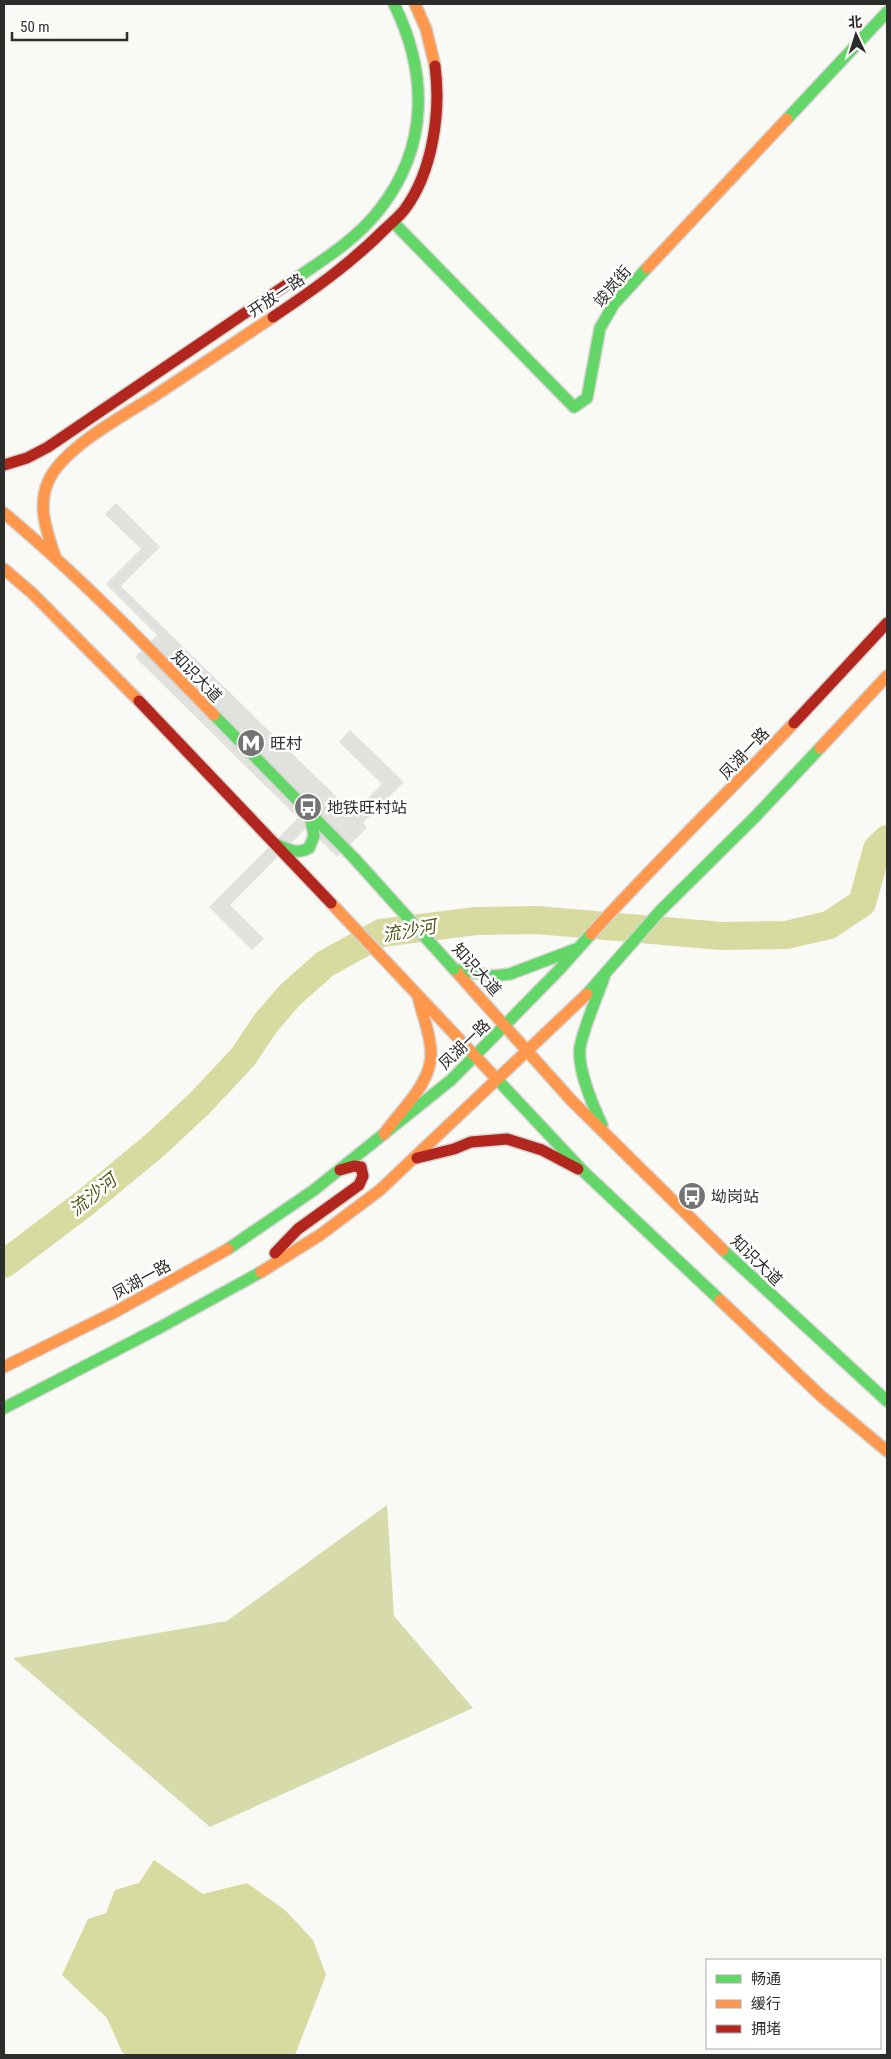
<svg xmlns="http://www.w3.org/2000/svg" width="891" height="2059" font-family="'Roboto Condensed','Noto Sans SC',sans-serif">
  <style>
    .forest { fill: #d7dbab }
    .water { fill: #d7db9f }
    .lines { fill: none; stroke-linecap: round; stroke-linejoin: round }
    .river { stroke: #d7db9f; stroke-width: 28 }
    .building { fill: #e1e1de }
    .fast-casing { stroke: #d5d5d2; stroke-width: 14 }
    .slow-casing { stroke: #d5d5d2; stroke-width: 14 }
    .jam-casing { stroke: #d5d5d2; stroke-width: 14 }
    .fast { stroke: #63d668; stroke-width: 11 }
    .slow { stroke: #ff974d; stroke-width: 11 }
    .jam { stroke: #b3261e; stroke-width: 11 }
    .fast-bridge-casing { stroke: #d3d3d1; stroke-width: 14; stroke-linecap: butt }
    .fast-bridge { stroke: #63d668; stroke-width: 11 }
    .labels { text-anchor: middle; stroke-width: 5; stroke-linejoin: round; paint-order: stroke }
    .street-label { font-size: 16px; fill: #2d2e2b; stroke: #fff }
    .poi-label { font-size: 16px; fill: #2d2e2b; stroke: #fff; text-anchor: start }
    .water-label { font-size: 18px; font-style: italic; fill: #56591c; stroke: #fff }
  </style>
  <rect width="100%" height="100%" fill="#f9f9f5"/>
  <path class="forest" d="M387,1505L394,1616L473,1708L210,1827L13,1658L227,1621Z"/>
  <path class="water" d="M154,1860L203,1894L247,1883L285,1910L313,1940L326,1975L295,2055H127L122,2052L107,2018L62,1975L88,1919L106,1913L115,1890L139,1883Z"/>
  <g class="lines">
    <path class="river" d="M4,1264L86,1202L155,1145L200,1103L243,1057L265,1024L290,995L325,964L381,933L476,921L537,920L722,936L786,935L829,925L862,903L877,849L887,839"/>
  </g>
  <path class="building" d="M116,503L160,547L121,586L353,813L382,784L339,742L350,730L404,782L363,823L367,828L337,857L307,827L230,905L264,939L252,950L209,907L298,818L135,657L157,635L106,584L141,549L105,514Z"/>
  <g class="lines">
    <g class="fast-casing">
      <path id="fast" d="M787,119L887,12
        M393,222L574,407L587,398L600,328L614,304L647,268
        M292,281C323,260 357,239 380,209C429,146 428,73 394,4
        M214,715L354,858
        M276,844C287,849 297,855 309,848L314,836L310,815
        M454,969L493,976L510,974L576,949
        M587,994L660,911L755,817L820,748
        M493,1075L584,1172L720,1300
        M602,1125C593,1106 577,1068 580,1047C584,1026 597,998 604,977
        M228,1249L314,1190L451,1080L559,970L591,934
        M723,1250L887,1401
        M4,1408L159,1328L261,1272"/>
    </g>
    <g class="slow-casing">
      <path id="slow" d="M415,4L426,29L435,66
        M647,268L787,119
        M4,513C79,576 146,645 214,715
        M55,556C47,532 37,507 48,482C62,448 125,415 156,395C195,369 234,343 273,317
        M4,569L32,593L139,701
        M820,748L887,676
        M331,903L493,1075
        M591,934C656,862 727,794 794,723
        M454,969L571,1100L723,1250
        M384,1134C400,1111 431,1084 431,1054C431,1034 422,1015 418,996
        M261,1272L320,1235L380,1190L587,994
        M720,1300L821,1396L887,1451
        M4,1367L115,1312L228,1249"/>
    </g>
    <g class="jam-casing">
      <path id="jam" d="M273,317C312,291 350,264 384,230C391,223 399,217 405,209C433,171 441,111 435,66
        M4,465L27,458L48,447L292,281
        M139,701L331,903
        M794,723L887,623
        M417,1158L454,1149L471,1142L507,1139L542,1150L578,1169
        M275,1253L298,1229L359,1185L363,1176L361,1167L354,1166L340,1170"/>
    </g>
    <use href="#fast" class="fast"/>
    <use href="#slow" class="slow"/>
    <use href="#jam" class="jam"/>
    <g class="fast-bridge-casing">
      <path id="fast-bridge" d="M354,858L454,969"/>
    </g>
    <use href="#fast-bridge" class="fast-bridge"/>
  </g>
  <defs>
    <g id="metro-disc" transform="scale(1.4375)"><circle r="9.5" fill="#747572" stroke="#fff"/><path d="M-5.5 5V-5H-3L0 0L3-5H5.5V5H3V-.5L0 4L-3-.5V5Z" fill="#fff"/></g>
    <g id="bus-disc" transform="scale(1.4375)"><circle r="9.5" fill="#747572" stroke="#fff"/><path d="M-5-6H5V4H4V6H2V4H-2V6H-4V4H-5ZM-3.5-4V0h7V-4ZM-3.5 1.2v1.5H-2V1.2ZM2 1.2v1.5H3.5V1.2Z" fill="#fff"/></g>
  </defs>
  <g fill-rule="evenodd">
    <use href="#metro-disc" x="251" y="743"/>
    <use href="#bus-disc" x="308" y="807"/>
    <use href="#bus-disc" x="692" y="1196"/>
  </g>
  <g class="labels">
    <g class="street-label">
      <text transform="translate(612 286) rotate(-50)" y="6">竣岚街</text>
      <text transform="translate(276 295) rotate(-34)" y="6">开放一路</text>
      <text transform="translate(197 676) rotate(46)" y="6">知识大道</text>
      <text transform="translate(744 753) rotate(-47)" y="6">凤湖一路</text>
      <text transform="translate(477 969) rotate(48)" y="6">知识大道</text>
      <text transform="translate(464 1044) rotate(-44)" y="6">凤湖一路</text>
      <text transform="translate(757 1260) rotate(44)" y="6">知识大道</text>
      <text transform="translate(141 1279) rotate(-29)" y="6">凤湖一路</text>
    </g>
    <g class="poi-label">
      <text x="270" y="749">旺村</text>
      <text x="327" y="813">地铁旺村站</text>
      <text x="711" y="1202">坳岗站</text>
    </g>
    <g class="water-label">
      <text transform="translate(409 931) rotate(-10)" y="6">流沙河</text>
      <text transform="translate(93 1195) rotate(-39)" y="6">流沙河</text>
    </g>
  </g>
  <rect width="891" height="2059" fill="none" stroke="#2d2e2b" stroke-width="10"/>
  <rect x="706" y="1959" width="175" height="90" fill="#ffffff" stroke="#ababaa"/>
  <rect x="716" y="1975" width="25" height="8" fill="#63d668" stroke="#ababaa"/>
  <text x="751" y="1984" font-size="15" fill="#2d2e2b">畅通</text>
  <rect x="716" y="2000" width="25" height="8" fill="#ff974d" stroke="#ababaa"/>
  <text x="751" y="2009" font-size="15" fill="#2d2e2b">缓行</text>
  <rect x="716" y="2025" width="25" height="8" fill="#b3261e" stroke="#ababaa"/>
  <text x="751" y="2034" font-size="15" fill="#2d2e2b">拥堵</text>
  <g transform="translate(856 35) rotate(356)" stroke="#ffffff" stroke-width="4" paint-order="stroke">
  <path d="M0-4L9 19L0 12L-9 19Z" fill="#2d2e2b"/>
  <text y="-8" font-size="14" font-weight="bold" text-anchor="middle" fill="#2d2e2b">北</text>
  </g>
  <path d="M12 32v8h115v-8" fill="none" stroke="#2d2e2b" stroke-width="2.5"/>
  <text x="20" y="32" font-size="15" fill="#2d2e2b" stroke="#ffffff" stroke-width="4" paint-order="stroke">50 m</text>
</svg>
